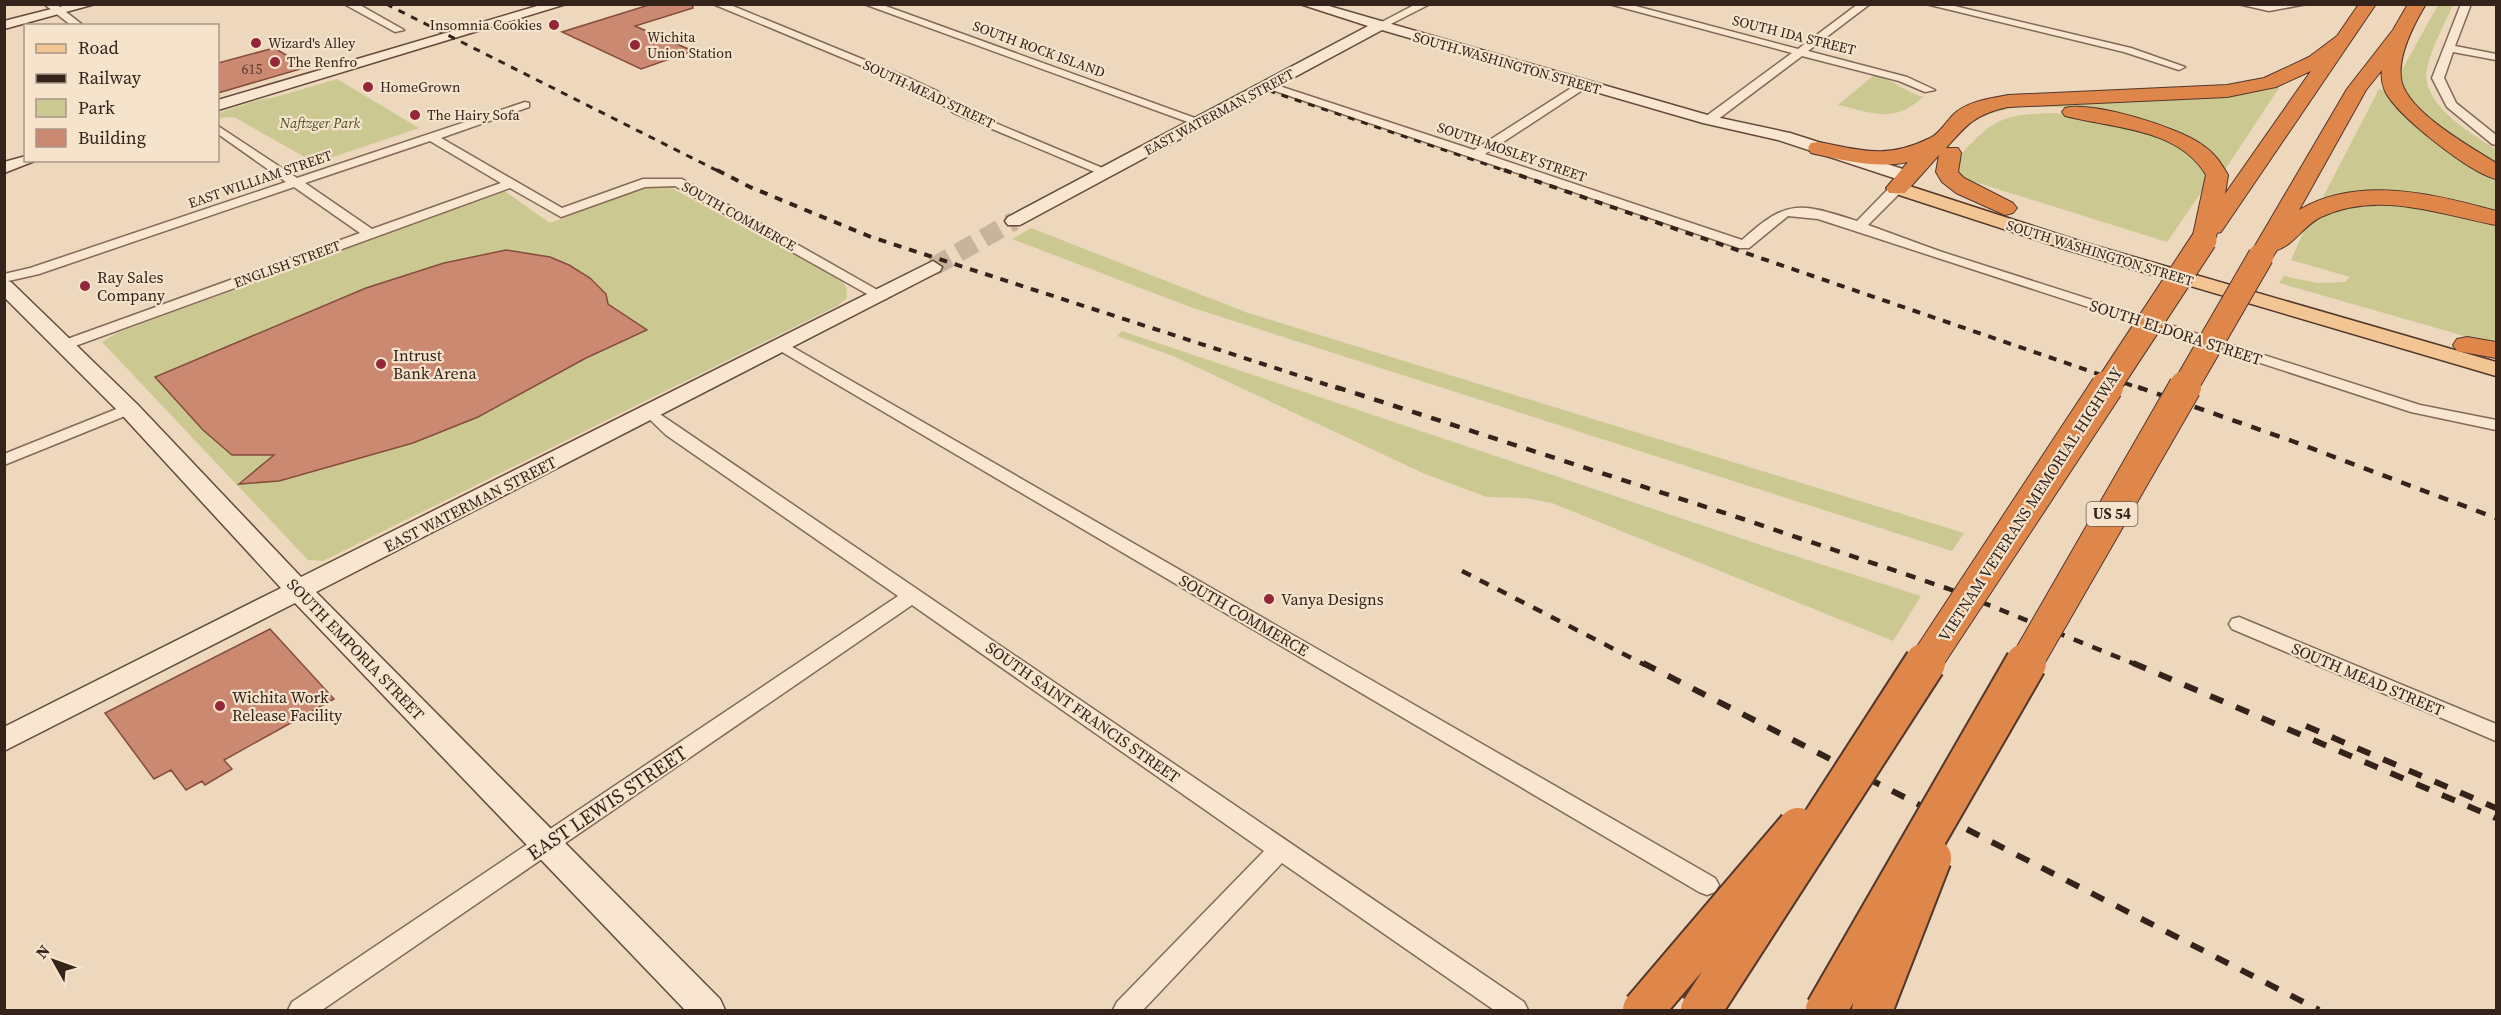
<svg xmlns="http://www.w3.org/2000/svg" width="2501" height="1015" font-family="'Source Serif 4',serif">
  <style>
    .green { fill: #cbc991 }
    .building { fill: #cc8972; stroke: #844d3c; stroke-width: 1.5 }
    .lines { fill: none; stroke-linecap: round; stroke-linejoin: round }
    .secondary-tunnel { stroke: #c8b39d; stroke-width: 19; stroke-dasharray: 19 10; stroke-linecap: butt }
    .street-casing { stroke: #856856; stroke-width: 3 }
    .secondary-casing { stroke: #67493a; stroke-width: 3 }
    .primary-casing { stroke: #52372b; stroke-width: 3 }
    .highway-casing { stroke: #52372b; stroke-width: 2 }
    .street { fill: #f9e6d0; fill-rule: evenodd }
    .secondary { fill: #f9e6d0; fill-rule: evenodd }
    .primary { fill: #f2c593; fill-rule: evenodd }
    .highway { fill: #df864b; fill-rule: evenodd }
    .rail-far3 { stroke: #34231b; stroke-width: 3; stroke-dasharray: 7 7; stroke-linecap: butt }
    .rail-far2 { stroke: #34231b; stroke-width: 4; stroke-dasharray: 8 8; stroke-linecap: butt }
    .rail-far1 { stroke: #34231b; stroke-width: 4.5; stroke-dasharray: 10 10; stroke-linecap: butt }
    .rail { stroke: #34231b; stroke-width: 6; stroke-dasharray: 14 14; stroke-linecap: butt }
    .highway-bridge-far2-casing { stroke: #52372b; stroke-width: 27; stroke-linecap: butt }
    .highway-bridge-far1-casing { stroke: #52372b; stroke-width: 34; stroke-linecap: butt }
    .highway-bridge-casing { stroke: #52372b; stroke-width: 44; stroke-linecap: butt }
    .highway-bridge-far2 { stroke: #df864b; stroke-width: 25 }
    .highway-bridge-far1 { stroke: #df864b; stroke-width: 32 }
    .highway-bridge { stroke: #df864b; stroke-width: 40 }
    .poi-dot { fill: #942639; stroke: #f5e3cc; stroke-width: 2 }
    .labels { text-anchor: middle; stroke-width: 4.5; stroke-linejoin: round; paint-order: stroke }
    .far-poi-label { font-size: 14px; fill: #34231b; stroke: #f5e3cc; text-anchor: start }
    .far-street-label { font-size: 14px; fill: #34231b; stroke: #f5e3cc }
    .number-label { font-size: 14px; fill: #5a3c31 }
    .far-park-label { font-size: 14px; font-style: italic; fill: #4d5122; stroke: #f5e3cc }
    .shield { fill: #f5e3cc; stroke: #6e5d50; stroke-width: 1.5 }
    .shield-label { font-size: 15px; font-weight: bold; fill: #34231b }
    .poi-label { font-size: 16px; fill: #34231b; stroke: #f5e3cc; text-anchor: start }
    .street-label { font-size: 16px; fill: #34231b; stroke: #f5e3cc }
    .near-street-label { font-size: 20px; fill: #34231b; stroke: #f5e3cc }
  </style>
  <rect width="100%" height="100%" fill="#edd7bd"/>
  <path class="green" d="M2438,5H2453C2444,25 2431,48 2427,69C2419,103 2473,135 2496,149V168L2465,148L2408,103L2399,75Z
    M1874,75C1896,81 1904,91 1923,97C1893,124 1874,113 1838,105Z
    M337,79L419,128L315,163L234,117L220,118L218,116L221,112L262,99L272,98Z
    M2273,86L2279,88L2226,168L2221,167L2207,153C2137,128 2043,81 1971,123L1967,122L1988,108Z
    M2379,89L2388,91L2462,155L2496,177V215L2486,212L2330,200L2323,197Z
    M2055,113L2128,125L2181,146L2208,172L2207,184L2167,242L1956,176L1951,164C1992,123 1994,114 2055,113Z
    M666,185L842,281L846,287L847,298L837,306L323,561L308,560L102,342L117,333L503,190L550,223L650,186Z
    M2383,202L2496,222V345L2279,283L2284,276L2317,283L2345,282L2350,277L2291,260C2298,246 2303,228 2314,218C2328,206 2365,205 2383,202Z
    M1031,228L1248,313L1964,533L1952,551L1193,308L1012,239Z
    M1122,331L1773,549L1921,596L1893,641L1552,503L1525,498L1487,497L1425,474L1173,356L1117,336Z"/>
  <path class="building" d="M652,4H692L693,8L635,26L693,51L641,69L562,32Z
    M274,48L307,67L218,93V63Z
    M506,250L550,257L569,265L590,278L606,294L608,304L647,330L586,358L478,417L413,443L279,481L239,484L274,455H232L203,430L155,377L366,288L444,263Z
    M270,629L334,699L224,760L232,769L205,785L202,781L186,790L171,770L154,779L105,713Z"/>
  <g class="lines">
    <path class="secondary-tunnel" d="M933,267L1014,221"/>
    <g class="street-casing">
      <path id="street" d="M44,4H56L84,26H72Z
        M344,4H358L404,30L395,32Z
        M713,4H728L911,79L937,91L962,109L1112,172L1106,176L1102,175L954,113L929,95L903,83Z
        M864,4H880L1206,122L1196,125Z
        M1416,4H1430L1383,28L1374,26Z
        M1609,4H1628L1798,49L1858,4H1870L1808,51L1907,77L1935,90L1925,92L1899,81L1802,56L1713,123H1705V117L1792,53Z
        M1926,4H1946L2131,48L2185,67L2179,70L2124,52Z
        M2238,4H2307L2269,11Z
        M2461,4H2471L2455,46L2496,54V60L2453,52L2444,78L2456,103L2496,135V145L2492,144L2447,107L2432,78Z
        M1270,83L1474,150L1579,83H1587V87L1485,154L1742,240C1788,198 1800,203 1857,221L1892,185H1902V191L1868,225L1939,251L2420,405L2496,420V430L2411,412L1818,219L1788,216L1749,248H1739L1266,88L1264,86Z
        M525,102L529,103V107L441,138L562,208L643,179H682L888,296L886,299H876L675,186L645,187L561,217L510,188L64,350L59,348L56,345L59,342L360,233L294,187L39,274L4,282V274L30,268L286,182L218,134V126L297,178ZM430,141L501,183L372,229L305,183Z
        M782,341L1715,878L1719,885L1715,892L1707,895L1699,892L777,349L774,346L777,343Z
        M129,404L137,409L135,412L4,465V454Z
        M651,408L1524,1002L1528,1010H1494L1282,863L1143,1010H1113L1117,1002L1264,851L912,605L322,1010H288L292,1002L898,596L666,435L643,413Z
        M2239,617L2496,724V741L2232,629L2229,624L2232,619Z"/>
    </g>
    <g class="secondary-casing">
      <path id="secondary" d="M71,4H95L4,29V21Z
        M544,4H566L218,110V100Z
        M1300,4H1322L1711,116L1790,133L1912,172L1915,176L1912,180H1900L1778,140L1703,123L1382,30L1020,225H1008L1005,221L1008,217L1368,26Z
        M26,156V160H37L4,173V162Z
        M933,261L942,267L940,271L316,592L720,999L725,1010H685L295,603L4,751V727L281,588L121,414L4,297V280L11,282L137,404L301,577Z"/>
    </g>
    <g class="primary-casing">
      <path id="primary" d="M1897,182L2082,242L2496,362V376L2068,250L1890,192L1887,188Z"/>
    </g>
    <g class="highway-casing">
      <path id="highway" d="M2359,4H2376L2221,232L2217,233L2213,245L2204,247L2195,245L2192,240L2206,175C2179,128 2111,128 2065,116L2062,112L2065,108C2093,101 2177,127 2201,144C2214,152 2221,163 2228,175L2225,194L2311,71L2276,87L2227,97L2008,107C1976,114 1967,124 1946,148H1958L1961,153L1958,172L1964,178L2013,203L2017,208L2013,213L2005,215L1956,193L1942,182L1936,172L1939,155L1905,193H1889L1886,188L1908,162C1876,169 1843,160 1811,153L1808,148L1811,143L1819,142C1864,151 1887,159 1930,138C1939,134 1946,122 1953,115C1967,101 1989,99 2008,95L2227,85L2264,78L2309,57L2337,36Z
        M2408,4H2426C2414,24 2398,54 2401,78C2405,111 2470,146 2496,163V179C2470,173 2399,117 2386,93C2382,85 2381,78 2382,70L2366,90L2299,210C2358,175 2435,194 2496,211V225C2438,214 2379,190 2321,217C2304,225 2294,245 2277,250L2270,261L2261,263L2252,261L2249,256L2347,89L2393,30Z
        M2467,337L2496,342V358L2457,351L2453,345L2457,339Z"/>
    </g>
    <use href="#street" class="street"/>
    <use href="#secondary" class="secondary"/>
    <use href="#primary" class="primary"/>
    <use href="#highway" class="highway"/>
    <path class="rail-far3" d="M386,4L720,172
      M1255,86L1509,172"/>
    <path class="rail-far2" d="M717,170L750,187L871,237L1340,389
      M1504,170L2142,389"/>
    <path class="rail-far1" d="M1336,387L1740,518L1949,589L2137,665
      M2138,387L2292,441L2496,518
      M1462,571L1645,665"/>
    <path class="rail" d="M1643,663L2319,1010
      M2133,663L2496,818
      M2306,726L2496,808"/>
    <g class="highway-bridge-far2-casing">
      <path id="highway-bridge-far2" d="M2106,389L2204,240
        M2184,389L2261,256"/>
    </g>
    <g class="highway-bridge-far1-casing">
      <path id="highway-bridge-far1" d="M1924,665L2107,387
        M2025,665L2185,387"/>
    </g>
    <g class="highway-bridge-casing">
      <path id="highway-bridge" d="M1643,1010L1798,828
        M1701,1010L1925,663
        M1826,1010L2026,663
        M1872,1010L1931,858"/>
    </g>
    <use href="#highway-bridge-far2" class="highway-bridge-far2"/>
    <use href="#highway-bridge-far1" class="highway-bridge-far1"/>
    <use href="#highway-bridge" class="highway-bridge"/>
  </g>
  <g class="poi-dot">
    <circle cx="554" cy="25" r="6"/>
    <circle cx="256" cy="43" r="6"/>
    <circle cx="635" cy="45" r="6"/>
    <circle cx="275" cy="62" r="6"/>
    <circle cx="368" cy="87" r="6"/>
    <circle cx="415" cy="115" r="6"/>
    <circle cx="85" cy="286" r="6"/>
    <circle cx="381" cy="364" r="6"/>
    <circle cx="1269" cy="599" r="6"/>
    <circle cx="220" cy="706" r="6"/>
  </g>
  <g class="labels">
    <g class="far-poi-label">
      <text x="542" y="30" text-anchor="end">Insomnia Cookies</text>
      <text x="647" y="42">Wichita<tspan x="647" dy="16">Union Station</tspan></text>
      <text x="268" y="48">Wizard's Alley</text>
      <text x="287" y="67">The Renfro</text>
      <text x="380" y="92">HomeGrown</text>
      <text x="427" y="120">The Hairy Sofa</text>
    </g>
    <g class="far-street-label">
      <text transform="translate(1794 35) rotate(14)" y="5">SOUTH IDA STREET</text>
      <text transform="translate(1039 49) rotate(20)" y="5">SOUTH ROCK ISLAND</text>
      <text transform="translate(1507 63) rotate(16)" y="5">SOUTH WASHINGTON STREET</text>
      <text transform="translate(929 94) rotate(25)" y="5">SOUTH MEAD STREET</text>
      <text transform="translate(1219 112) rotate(-28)" y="5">EAST WATERMAN STREET</text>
      <text transform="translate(1512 152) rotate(19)" y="5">SOUTH MOSLEY STREET</text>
      <text transform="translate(260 179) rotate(-19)" y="5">EAST WILLIAM STREET</text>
      <text transform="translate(739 216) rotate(29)" y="5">SOUTH COMMERCE</text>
      <text transform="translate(2100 253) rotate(17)" y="5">SOUTH WASHINGTON STREET</text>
      <text transform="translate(287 264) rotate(-20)" y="5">ENGLISH STREET</text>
    </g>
    <g class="number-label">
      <text x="252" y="74">615</text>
    </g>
    <g class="far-park-label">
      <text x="320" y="128">Naftzger Park</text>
    </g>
    <rect class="shield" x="2086.5" y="502" width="51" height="24" rx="4.5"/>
    <g class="shield-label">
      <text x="2112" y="519">US 54</text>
    </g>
    <g class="poi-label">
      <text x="97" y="283">Ray Sales<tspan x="97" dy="18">Company</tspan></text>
      <text x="393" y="361">Intrust<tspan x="393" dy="18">Bank Arena</tspan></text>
      <text x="1281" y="605">Vanya Designs</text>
      <text x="232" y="703">Wichita Work<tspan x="232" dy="18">Release Facility</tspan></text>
    </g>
    <g class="street-label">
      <text transform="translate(2176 332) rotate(18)" y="6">SOUTH ELDORA STREET</text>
      <text transform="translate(470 504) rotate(-27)" y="6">EAST WATERMAN STREET</text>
      <text transform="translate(2030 504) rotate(-57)" y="6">VIETNAM VETERANS MEMORIAL HIGHWAY</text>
      <text transform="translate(1244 615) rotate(30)" y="6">SOUTH COMMERCE</text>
      <text transform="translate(356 649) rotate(46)" y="6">SOUTH EMPORIA STREET</text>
      <text transform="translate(2368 679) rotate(23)" y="6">SOUTH MEAD STREET</text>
      <text transform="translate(1083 712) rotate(35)" y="6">SOUTH SAINT FRANCIS STREET</text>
    </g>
    <g class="near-street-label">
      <text transform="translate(607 803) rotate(-34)" y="7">EAST LEWIS STREET</text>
    </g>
  </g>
  <rect width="2501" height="1015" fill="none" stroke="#34231b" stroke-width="12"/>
  <rect x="24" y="24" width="195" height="138" fill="#f5e3cc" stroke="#a89685" stroke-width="1.5"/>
  <rect x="36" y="44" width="30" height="9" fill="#f2c593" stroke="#a89685" stroke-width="1.5"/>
  <text x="78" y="54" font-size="18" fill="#34231b">Road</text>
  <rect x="36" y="74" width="30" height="9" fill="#34231b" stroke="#a89685" stroke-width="1.5"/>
  <text x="78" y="84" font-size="18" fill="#34231b">Railway</text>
  <rect x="36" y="99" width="30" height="18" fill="#cbc991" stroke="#a89685" stroke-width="1.5"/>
  <text x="78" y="114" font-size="18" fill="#34231b">Park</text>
  <rect x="36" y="129" width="30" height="18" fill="#cc8972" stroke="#a89685" stroke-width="1.5"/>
  <text x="78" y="144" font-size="18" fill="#34231b">Building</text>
  <g transform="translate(54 961) rotate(310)" stroke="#f5e3cc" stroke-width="4.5" paint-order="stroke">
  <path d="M0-4.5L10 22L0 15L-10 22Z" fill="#34231b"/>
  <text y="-9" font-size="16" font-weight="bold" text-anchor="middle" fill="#34231b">N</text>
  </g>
</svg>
